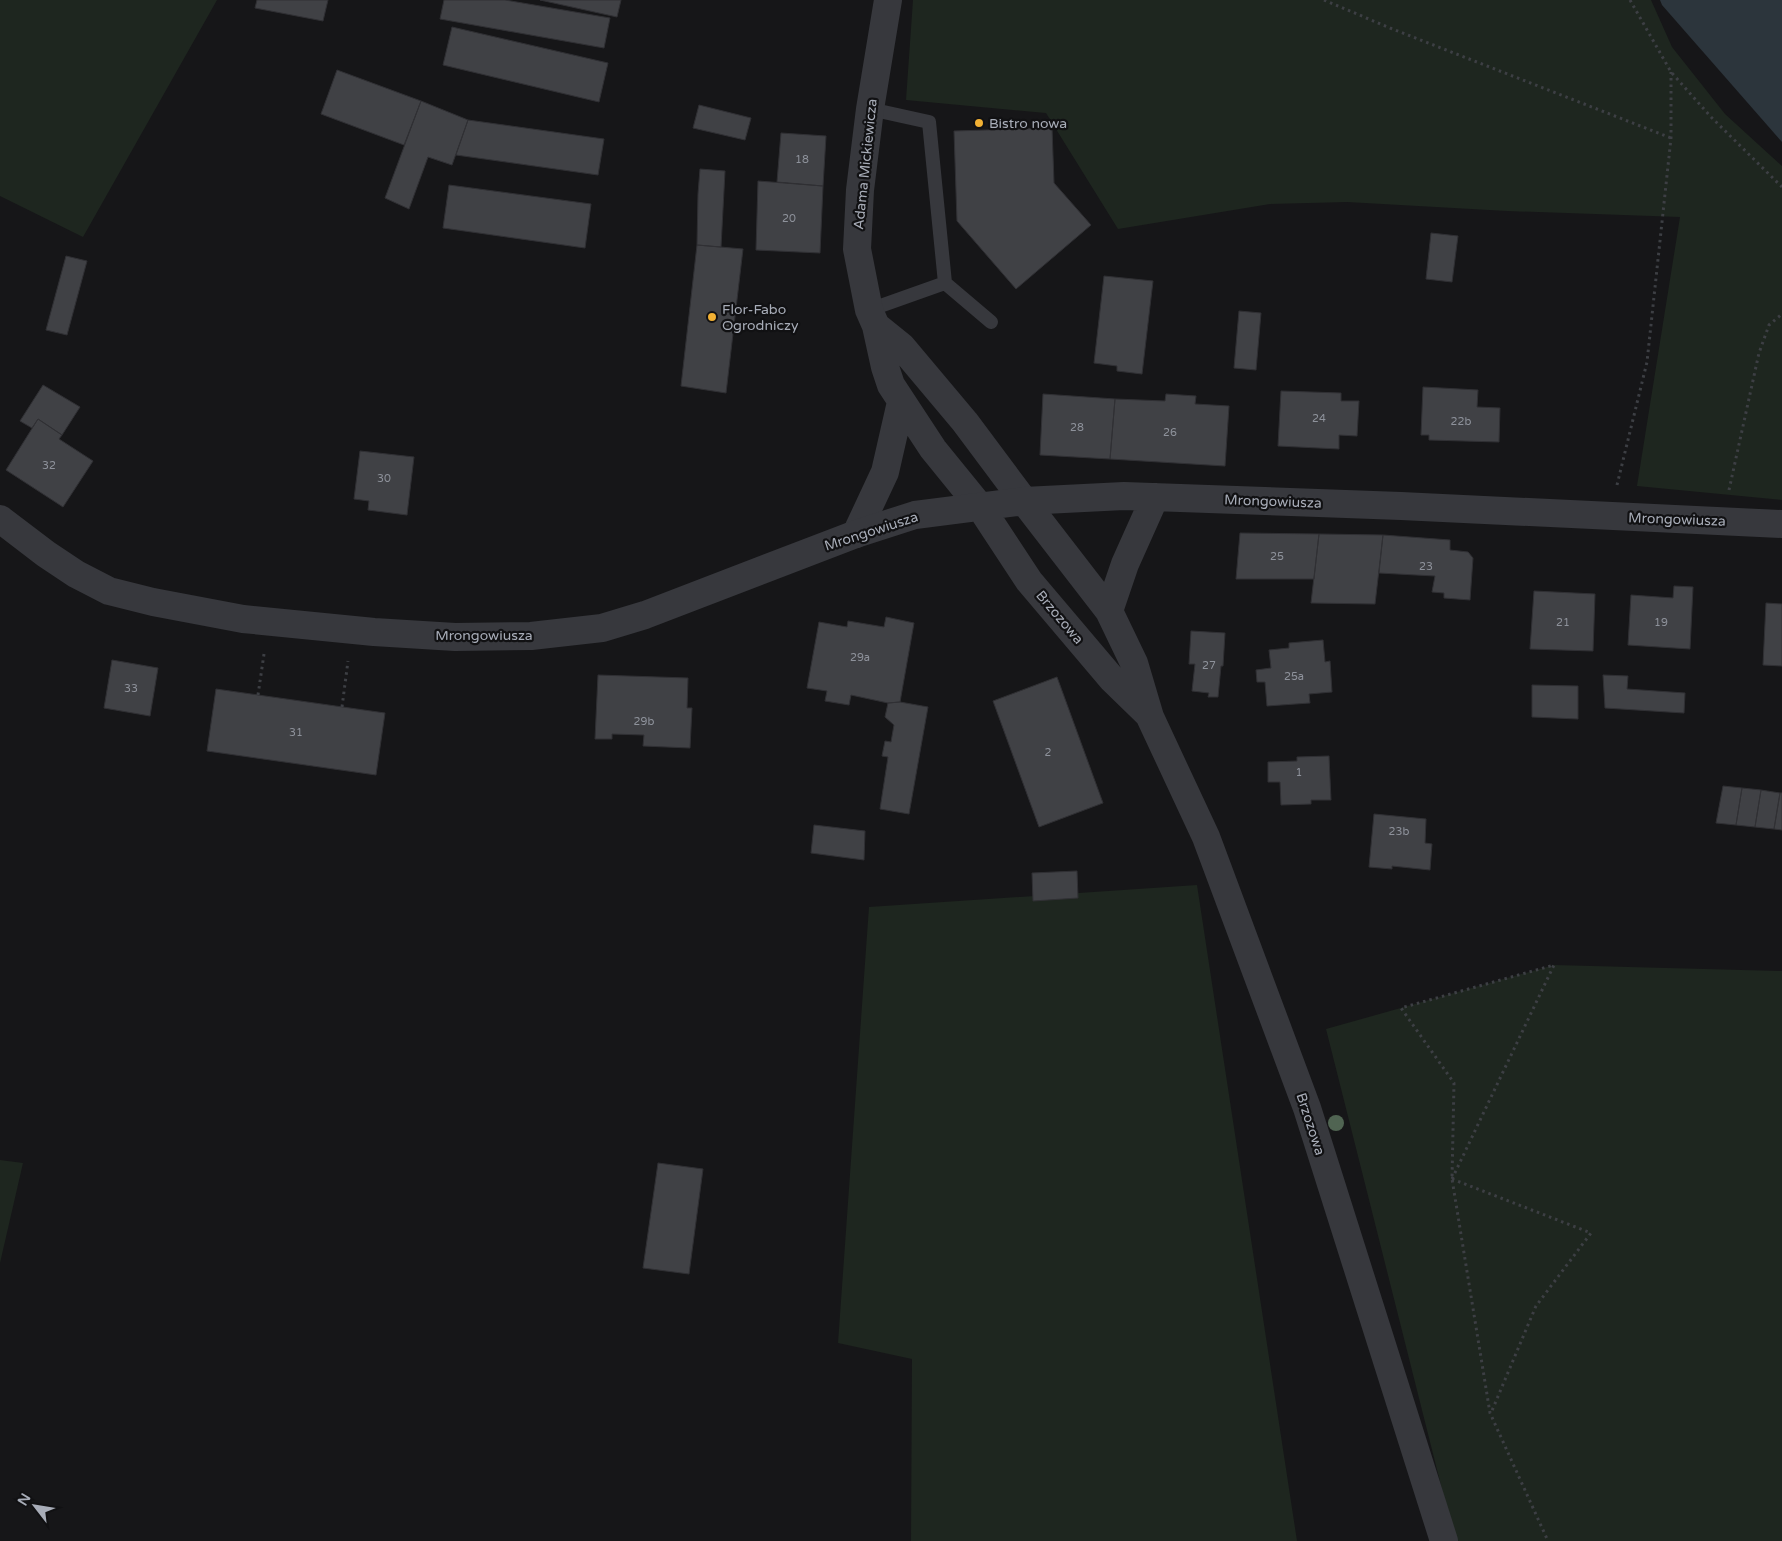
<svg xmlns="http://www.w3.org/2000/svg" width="1782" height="1541" font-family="'Varela Round',sans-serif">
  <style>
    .green { fill: #1e261f }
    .water { fill: #2c353c }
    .building { fill: #404145; stroke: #303034 }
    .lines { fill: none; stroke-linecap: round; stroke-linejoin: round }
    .path { stroke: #3d3f44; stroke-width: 3; stroke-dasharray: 2.5 4; stroke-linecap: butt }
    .service { stroke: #37383d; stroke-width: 14 }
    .minor { stroke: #37383d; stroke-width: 28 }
    .tertiary { stroke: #37383d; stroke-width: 28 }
    .tree { fill: #506452 }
    .poi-dot { fill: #f2b134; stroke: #111113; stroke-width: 2 }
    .labels { text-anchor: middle; stroke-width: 4.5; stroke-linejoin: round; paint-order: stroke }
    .number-label { font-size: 11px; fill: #8e929b }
    .poi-label { font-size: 14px; fill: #a8adb8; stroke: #111113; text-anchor: start }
    .street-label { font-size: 14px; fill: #a8adb8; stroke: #111113 }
  </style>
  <rect width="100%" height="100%" fill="#161618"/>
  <path class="green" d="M0,0H217L83,237L0,196Z
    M913,0H1651L1672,47L1725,114L1782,166V500L1637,486L1680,217L1507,211L1347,202L1270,204L1118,229L1046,113L906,100Z
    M1197,885L1297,1541H911L912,1359L838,1343L869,907Z
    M1554,965L1782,971V1541H1455L1326,1029Z
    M0,1160L23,1163L0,1263Z"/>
  <path class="water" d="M1660,0H1782V142L1662,5Z"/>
  <path class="building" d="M257,0H328L323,21L255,8Z
    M444,0H505L610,18L604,48L440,19Z
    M540,0H621L617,17Z
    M452,27L608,63L599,102L443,65Z
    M337,70L421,101L404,145L321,114Z
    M421,101L468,120L452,165L428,157L409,209L385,198Z
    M699,105L751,118L745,140L693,128Z
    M468,120L604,139L598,175L456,155Z
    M1052,128L1054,183L1091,225L1016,289L957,221L954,131Z
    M781,133L826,136L823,186L777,182Z
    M700,169L725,171L721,247L697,245L698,194Z
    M758,181L823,186L820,253L756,250Z
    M449,185L591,204L585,248L443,228Z
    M1431,233L1458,236L1452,282L1426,279Z
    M697,245L743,249L726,393L681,386Z
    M66,256L87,261L67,335L46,330Z
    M1104,276L1153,281L1142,374L1117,371V366L1094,363Z
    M1239,311L1261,313L1256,370L1234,368Z
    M43,385L80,407L62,435L38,419L32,428L20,421Z
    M1423,387L1478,390L1477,407L1500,408L1499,442L1429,440V435H1421Z
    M1281,391L1341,393V401H1359L1357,436L1339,435V449L1278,446Z
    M1043,394L1115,399L1110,459L1040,455Z
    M1166,394L1196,396L1195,404L1229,406L1225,466L1110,459L1115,399L1165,401Z
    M38,419L62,435L59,439L93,461L63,507L6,470Z
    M360,451L414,457L407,515L368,510L369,501L354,499Z
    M1240,533L1319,534L1314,579H1236Z
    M1319,534L1383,535L1375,604L1311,603Z
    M1383,535L1450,540V550L1468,552L1473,558L1470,600L1444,598V593L1432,592L1435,576L1379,573Z
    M1674,586L1693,587L1690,649L1628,645L1631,595L1673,598Z
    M1534,591L1595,594L1593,651L1530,649Z
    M1766,603L1782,604V666L1763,665Z
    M886,617L914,623L900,702L888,703L851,695L849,705L825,701L827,691L807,688L819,622L847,627L848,621L884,627Z
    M1191,631L1225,633L1223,666H1221L1218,697H1208L1209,693L1192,691L1195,664H1189Z
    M1323,640L1325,662L1330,661L1332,692L1309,694L1310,703L1267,706L1265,682H1257L1256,670L1271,668L1269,650L1289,648V643Z
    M112,660L158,668L150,716L104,708Z
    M598,675L688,678L687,708H692L690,748L643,746L644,735L612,734V739H595Z
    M1603,675L1628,676L1627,689L1685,693L1684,713L1605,708Z
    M1057,677L1103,803L1039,827L993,701Z
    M1532,685L1578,686V719L1532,717Z
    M216,689L385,713L376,775L207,751Z
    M900,702L928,707L909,814L880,809L888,757L882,756L885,741L891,742L894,725L885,717L888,703Z
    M1329,756L1331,800H1311V804L1281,805L1280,782H1268V762L1297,761V757Z
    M1723,786L1742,788L1736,825L1716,823Z
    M1742,788L1761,790L1755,827L1736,825Z
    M1761,790L1780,793L1774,829L1755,827Z
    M1780,793H1782V830L1774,829Z
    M1374,814L1426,819L1425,843L1432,844L1430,870L1392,866V869L1369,867Z
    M814,825L865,831L864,860L811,853Z
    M1077,871L1078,898L1033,901L1032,873Z
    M658,1163L703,1169L689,1274L643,1268Z"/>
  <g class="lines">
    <path class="path" d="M1324,0L1390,28L1671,138
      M1630,0L1671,72L1711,117L1782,187
      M1617,485L1647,362L1671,138V72
      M1729,490L1759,353L1769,325L1782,314
      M258,695L264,654
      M342,707L348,661
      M1452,1179L1554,965L1401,1008L1454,1083L1452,1179L1490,1413L1548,1541
      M1452,1179L1591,1233L1536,1306L1491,1413"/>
    <path class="service" d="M945,283L991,322
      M869,310L945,283L929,122L870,109"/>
    <path class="minor" d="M888,0L870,109L860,190L857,249L869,310L876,326L885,367L891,385L933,449L981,508
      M876,326L902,347L965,422L1024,501
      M856,534L885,472L901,402"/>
    <path class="tertiary" d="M1024,501L1109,611L1134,663L1150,717L1206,837L1307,1108L1444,1541
      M981,508L1029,581L1112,679L1148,714
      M0,519L46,554L76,574L109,591L153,602L243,619L374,632L455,637L531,636L602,628L645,615L856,534L915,515L1024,501L1124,496L1401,506L1782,524
      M1109,611L1125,564L1155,497"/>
  </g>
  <circle class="tree" cx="1336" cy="1123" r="8"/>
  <g class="poi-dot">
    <circle cx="979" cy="123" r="5"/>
    <circle cx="712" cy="317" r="5"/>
  </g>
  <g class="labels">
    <g class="number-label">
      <text x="802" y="163">18</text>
      <text x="789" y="222">20</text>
      <text x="1319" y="422">24</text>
      <text x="1461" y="425">22b</text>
      <text x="1077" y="431">28</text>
      <text x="1170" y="436">26</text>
      <text x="49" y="469">32</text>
      <text x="384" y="482">30</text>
      <text x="1277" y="560">25</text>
      <text x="1426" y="570">23</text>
      <text x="1563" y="626">21</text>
      <text x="1661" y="626">19</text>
      <text x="860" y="661">29a</text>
      <text x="1209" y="669">27</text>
      <text x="1294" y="680">25a</text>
      <text x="131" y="692">33</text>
      <text x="644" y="725">29b</text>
      <text x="296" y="736">31</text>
      <text x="1048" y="756">2</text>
      <text x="1299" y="776">1</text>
      <text x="1399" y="835">23b</text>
    </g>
    <g class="poi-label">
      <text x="989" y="128">Bistro nowa</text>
      <text x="722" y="314">Flor-Fabo<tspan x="722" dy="16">Ogrodniczy</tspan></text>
    </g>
    <g class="street-label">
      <text transform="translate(865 164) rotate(-84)" y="5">Adama Mickiewicza</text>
      <text transform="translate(1273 501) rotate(2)" y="5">Mrongowiusza</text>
      <text transform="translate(1677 519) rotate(2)" y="5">Mrongowiusza</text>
      <text transform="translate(871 531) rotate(-18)" y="5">Mrongowiusza</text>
      <text transform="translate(1060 617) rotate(50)" y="5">Brzozowa</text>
      <text x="484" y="640">Mrongowiusza</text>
      <text transform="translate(1311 1124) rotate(72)" y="5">Brzozowa</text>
    </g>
  </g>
  <g transform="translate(35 1506) rotate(301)" stroke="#111113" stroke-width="4" paint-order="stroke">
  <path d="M0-4L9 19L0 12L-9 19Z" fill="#a8adb8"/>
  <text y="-8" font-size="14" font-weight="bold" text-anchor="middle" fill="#a8adb8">N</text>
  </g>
</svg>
